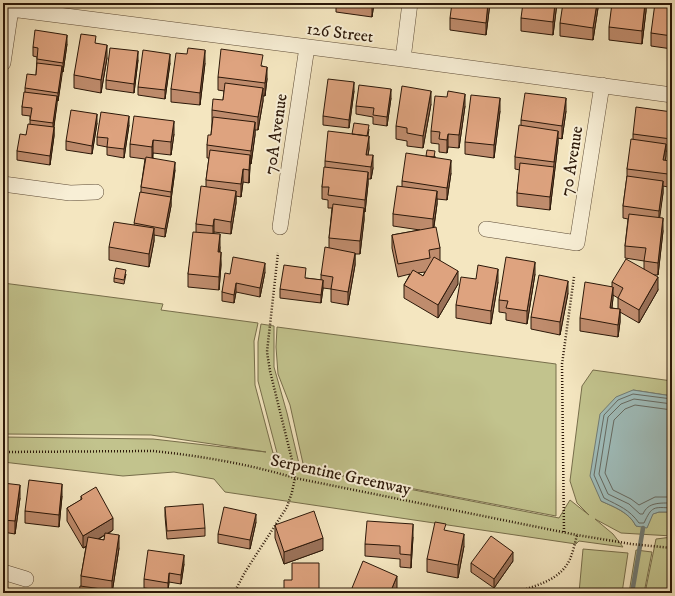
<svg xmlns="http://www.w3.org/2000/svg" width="675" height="596" font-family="'IM FELL DW Pica',serif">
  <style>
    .green { fill: #c2c38d; stroke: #776e4b }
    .water { fill: #9fbdbb; stroke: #717b74 }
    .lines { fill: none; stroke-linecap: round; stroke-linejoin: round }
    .shore { stroke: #666a62; stroke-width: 1 }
    .stream { stroke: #717b74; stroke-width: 4.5 }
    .minor-casing { stroke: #5e4c37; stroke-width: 16 }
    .path { stroke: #2c1809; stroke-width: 2.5; stroke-dasharray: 1 2; stroke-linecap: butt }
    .minor { stroke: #f8efd6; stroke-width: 15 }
    .wall { fill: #bf8c6d; stroke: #2c1809; fill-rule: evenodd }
    .shaded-wall { fill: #9b7259; stroke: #2c1809 }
    .building { fill: #dea37f; stroke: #2c1809 }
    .labels { text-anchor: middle; stroke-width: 4; stroke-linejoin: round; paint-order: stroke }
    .street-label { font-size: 17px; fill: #2c1809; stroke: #f8efd6 }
  </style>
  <rect width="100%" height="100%" fill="#f4e6c0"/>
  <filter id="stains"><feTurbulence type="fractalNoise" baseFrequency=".005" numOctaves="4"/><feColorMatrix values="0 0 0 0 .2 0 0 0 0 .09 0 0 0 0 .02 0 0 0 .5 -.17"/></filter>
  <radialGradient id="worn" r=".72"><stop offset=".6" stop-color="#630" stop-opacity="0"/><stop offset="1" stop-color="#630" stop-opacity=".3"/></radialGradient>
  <path class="green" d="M3,283L163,304L161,310L258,323L254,341L255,385L273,453H277L258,381V342L261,324L274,326V367L287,413L300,468L559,518L570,500L589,515L577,503L570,481L582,386L593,370L672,381V396L633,390L601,501C614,507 629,512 636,526L647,527L652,514L659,512H672V536L621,533L595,519L613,534L623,547L579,541L576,544L225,492L214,479L174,472L123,476L3,462V437L153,439L266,452L151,435L3,434Z
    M277,327L556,364V516L304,468L290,405L278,374L276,347Z
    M672,537V593H645L656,539Z
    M583,549L628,553L622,593H579Z
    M636,550L652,552L644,593H629Z"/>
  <path class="water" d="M633,390L672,396V512H659L653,514L647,528L636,526C629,512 614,507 601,501L590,476L600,414L616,397Z"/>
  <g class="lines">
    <path class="shore" d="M672,399L633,394L618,400L604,415L594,475L604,498C619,506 629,509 639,523H644C652,506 653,507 672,508
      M672,404L634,399L621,404L608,417L599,474L608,494L629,504L640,514H643C648,502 660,503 672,503
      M672,410L635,405L625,409L614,420L605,473L613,490L631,499L639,505L655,497H672"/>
    <path class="stream" d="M632,593L643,528"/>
    <g class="minor-casing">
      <path id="minor" d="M3,8L403,59L672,95
        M403,59L410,3
        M3,63L11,9
        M3,184L70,193L96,192
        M280,227L307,47
        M486,229L577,243L602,85
        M3,572L26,579"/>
    </g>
    <path class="path" d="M3,452L153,451C202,456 248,464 295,478L577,535L631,544L672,548
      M564,532L562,364L574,277
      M234,593L245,572L287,507L292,492L295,478L293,464L270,371L267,352L278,253
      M515,593C536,585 560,581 570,559C573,552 575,543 577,535"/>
    <use href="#minor" class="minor"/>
  </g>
  <path class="wall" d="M336,3H374L372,17L336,12Z
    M490,3L486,35L450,30V18Z
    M557,3L553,35L521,31V18Z
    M598,3V8L593,40L560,36V23Z
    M646,3V11L642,44L609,40V27Z
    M672,3V49L651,46V33Z
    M96,43L107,58L101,93L74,88V75Z
    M67,44L63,72H62L58,101H57L54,127V136L50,165L17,160V151L26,135L30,124V116L22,115V107L25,92V88L36,75L37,57L33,56V47Z
    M187,54L205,63L200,105L171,102V89Z
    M138,60L134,93L106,89V80Z
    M170,63L165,99L138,95V87Z
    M263,66L267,79L265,96H263V101L258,130H255V135L251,164H250L249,183L243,182L241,197L236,196V203L231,234L214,232L213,234L220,247V252L221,265L219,290L188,287V274L196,232V224L206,187V180L209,158H207V145L211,135L212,123V110L223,100L224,91L218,90V77Z
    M354,91L349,128L323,125V116Z
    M391,98L387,126L373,124V117L356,114V106Z
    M431,104L423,148L407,146V141L396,139V126Z
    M465,106L459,148L448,147L447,153L439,152V144L431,143V131Z
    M500,111L494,158L465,154V142Z
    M566,111L562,139L558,138V143L550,210L517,206V193L520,170L515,169V157L521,126V120Z
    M672,112L671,152L666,151L665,160L670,173L668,187L663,186V193L659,218L663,231L658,275H654L658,290L639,323L620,312V322L618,337L580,331V318L612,286V282L644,269V261L625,258V246L628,219L623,218V206L627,176V169L633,139V134ZM613,295L618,298V309L612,308Z
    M97,123L92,154L66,150V141Z
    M129,125L124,158L107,155V147L97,145V137Z
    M369,129L368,136L369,149L368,155L373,168L371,179H368V184L365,212H364V220L360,254H355V265L348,305L331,302V289L323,288L321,303L280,298V289L306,278L321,280V275L329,248V238L332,208H328V200L322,199V187L325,167V161L352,134Z
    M174,134L171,155L153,153V158L175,170L171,200V206L165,237L154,235V241L149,267L109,260V247L134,225L141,192V187L145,159L130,157V144Z
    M426,156H435V158L451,173L447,200L437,199V204L434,227L440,248V261L458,284L438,318L404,298V285L410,274L398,277L392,248V235L420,230L393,226V214L402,186V181ZM425,272L423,276L418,273Z
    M265,272L260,297L236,292L234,303L222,301V292L230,274Z
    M126,274L124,284L114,282V278Z
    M535,274L527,324L506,320V313L499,312V300Z
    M476,279L498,282L491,324L456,318V305Z
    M568,293L560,335L531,329V317Z
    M3,483L20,498L15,534L3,532Z
    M62,496L59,527L25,523V511Z
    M81,496L113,530L108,534L119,548L112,593H79L81,586V576L86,547L83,548L67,521V508L81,500ZM105,535L104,540L99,539Z
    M165,507L205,528V536L167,539L165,516Z
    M256,522L250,549L218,543V534Z
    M275,525L323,550L284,564L275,538Z
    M446,530L464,546L458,578L427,572V559Z
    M413,537L411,568L400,567V559L365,556V544Z
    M513,561L494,588L471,572V563Z
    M184,564L181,584L169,582L168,591L144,588V579Z
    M352,588L397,589L395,593H352Z"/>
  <path class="shaded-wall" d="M372,3H374L372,17Z
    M488,3H490L486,35V23Z
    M555,3H557L553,35V22Z
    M597,3H598V8L593,40V28Z
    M645,3H646V11L642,44V31Z
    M67,35V44L63,72V63Z
    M107,45V58L101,93V80Z
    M205,50V63L200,105V93Z
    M138,51V60L134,93V84Z
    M170,54V63L165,99V90Z
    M62,66V75L58,101V93Z
    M267,67V79L265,96V83Z
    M354,82V91L349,128V120Z
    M263,88V101L258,130V117Z
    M391,89V98L387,126V117Z
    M431,91V104L423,148V136Z
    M465,94V106L459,148V135Z
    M57,96V105L53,131V123Z
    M500,98V111L494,158V145Z
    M566,98V111L562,139V126Z
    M97,114V123L92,154V146Z
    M129,116V125L124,158V149Z
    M174,121V134L171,155V142Z
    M255,122V135L251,164V151Z
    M54,127V136L50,165V156Z
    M558,131V143L550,210V197Z
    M448,134V147L447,153V140Z
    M672,134V147L671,152V139Z
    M369,136V149L366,167V155Z
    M153,140V153L152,160V147Z
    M666,144V156L663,172V160Z
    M250,155V168L249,183V170Z
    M373,155V168L371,179V167Z
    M451,160V173L447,200V188Z
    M670,161V173L668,187V174Z
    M175,162V170L171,200V206L165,237V229L171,197V192Z
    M243,169V182L241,197V184Z
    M368,172V184L365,212V200Z
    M663,181V193L659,223V211Z
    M236,191V203L231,234V222Z
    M437,191V204L433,232V219Z
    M364,208V220L360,254V241Z
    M663,218V231L658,275V263Z
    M214,219V232L213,239V226Z
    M154,228V241L149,267V254Z
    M220,234V247L218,265V252Z
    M221,252V265L219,290V277Z
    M355,253V265L348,305V292Z
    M535,262V274L527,324V311Z
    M265,263V272L260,297V288Z
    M498,269V282L491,324V311Z
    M458,271V284L438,318V305Z
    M658,277V290L639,323V310Z
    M323,280V289L321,303V295Z
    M568,281V293L560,335V322Z
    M236,283V292L234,303V295Z
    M613,287V299L610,320V308Z
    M620,309V322L618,337V325Z
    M62,484V496L59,527V515Z
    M20,485V498L15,534V521Z
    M256,514V522L250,549V540Z
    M113,518V530L83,548V536Z
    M413,524V537L411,568V555Z
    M464,534V546L458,578V565Z
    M119,535V548L112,593V581Z
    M323,538V550L284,564V552Z
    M513,552V561L494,588V579Z
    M184,555V564L181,584V575Z
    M169,573V582L168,591V583Z
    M397,576V589L395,593H390Z"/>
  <path class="building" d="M452,3H488L486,23L450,18Z
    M523,3H555L553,22L521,18Z
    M563,3H597L593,28L560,23Z
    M612,3H645L642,31L609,27Z
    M655,3H672V36L651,33Z
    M35,30L67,35L63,63L37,59L38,48L33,47Z
    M81,34L96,36L95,43L107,45L101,80L74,75Z
    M110,48L138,51L134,84L106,80Z
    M188,48L205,50L200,93L171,89L176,53L187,54Z
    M221,49L263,55L261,66L267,67L265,83L218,77Z
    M143,50L170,54L165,90L138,87Z
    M37,63L62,66L58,93L25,88L27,74L36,75Z
    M328,79L354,82L349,120L323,116Z
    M225,83L263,88L258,117L212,110L213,99L223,100Z
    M359,85L391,89L387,117L373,115L374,108L356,106Z
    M402,86L431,91L423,136L407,133V128L396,126Z
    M448,91L465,94L459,135L448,134L447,140L439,139L440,132L431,131L435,96L447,97Z
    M24,92L57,96L53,123L30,120L32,108L22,107Z
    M525,93L566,98L562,126L521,120Z
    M471,95L500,98L494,145L465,142Z
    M636,107L672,112L671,139L633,134Z
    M71,110L97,114L92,146L66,141Z
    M101,112L129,116L124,149L107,147L108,138L97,137Z
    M134,116L174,121L171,142L153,140L152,147L130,144Z
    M213,117L255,122L251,151L207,145L208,135H211Z
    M354,123L369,125L367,136L352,134Z
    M28,124L54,127L50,156L17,151L20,134L26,135Z
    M519,125L558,131L554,162L515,157Z
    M328,131L369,136L366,155H373L371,167L325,161Z
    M631,139L666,144L663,160L670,161L668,174L627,169Z
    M210,150L250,155L249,170L243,169L241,184L206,180Z
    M427,150L435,151L434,157L426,156Z
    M406,153L451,160L447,188L402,181Z
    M146,157L175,162L171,192L141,187Z
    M520,163L554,167L550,197L517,193Z
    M324,167L368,172L365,200L328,195L329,187H322Z
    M627,176L663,181L659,211L623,206Z
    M201,186L236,191L231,222L214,219L213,226L196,224Z
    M397,186L437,191L433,219L393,214Z
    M140,192L171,197L165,229L134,223Z
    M333,204L364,208L360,241L329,238Z
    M629,214L663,218L658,263L644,261L646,248L625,246Z
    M114,222L154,228L149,254L109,247Z
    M436,227L440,248L429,250L430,258L398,264L392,235Z
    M193,232L220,234L218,252H221L219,277L188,274Z
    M325,247L355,253L348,292L331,289L333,277L321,275Z
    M233,257L265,263L260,288L236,283L234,295L222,292L225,273L230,274Z
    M434,257L458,271L438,305L404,285L413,270L423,276Z
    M506,257L535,262L527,311L506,308L508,301L499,300Z
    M626,259L658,277L639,310L618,298L623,288L612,282Z
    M284,265L306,268L305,278L323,280L321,295L280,289Z
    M478,265L498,269L491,311L456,305L461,277L476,279Z
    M116,268L126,270L124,280L114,278Z
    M539,275L568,281L560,322L531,317Z
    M585,282L613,287L610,308L620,309L618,325L580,318Z
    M29,480L62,484L59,515L25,511Z
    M3,483L20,485L15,521L3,520Z
    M96,487L113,518L83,536L67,508L82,499L81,496Z
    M203,504L205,528L167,531L165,507Z
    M224,507L256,514L250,540L218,534Z
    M314,511L323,538L284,552L275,525Z
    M367,521L413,524L411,555L400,554V546L365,544Z
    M435,522L446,524L444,530L464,534L458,565L427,559Z
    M105,533L119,535L112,581L81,576L88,537L104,540Z
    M491,536L513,552L494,579L471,563Z
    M148,550L184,555L181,575L169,573L168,583L144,579Z
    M363,561L397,576L390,593H363L352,588Z
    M292,563H319V593H284V580H292Z
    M80,586L109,590V593H79Z
    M149,589L175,593H148Z
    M578,589L596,592V593H578Z
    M493,590L533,592V593H493Z"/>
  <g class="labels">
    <g class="street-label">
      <text transform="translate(340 32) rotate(7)" y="6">126 Street</text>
      <text transform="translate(275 134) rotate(-82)" y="6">70A Avenue</text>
      <text transform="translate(571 161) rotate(-81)" y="6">70 Avenue</text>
      <text transform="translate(341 474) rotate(12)" y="6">Serpentine Greenway</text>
    </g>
  </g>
  <rect width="675" height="596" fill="none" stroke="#f4e6c0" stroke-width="16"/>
  <rect x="4" y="4" width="667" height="588" fill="none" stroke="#2c1809" stroke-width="2"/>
  <rect x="8" y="8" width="659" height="580" fill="none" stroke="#2c1809"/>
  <rect width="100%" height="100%" filter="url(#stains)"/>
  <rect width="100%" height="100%" fill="url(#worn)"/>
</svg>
